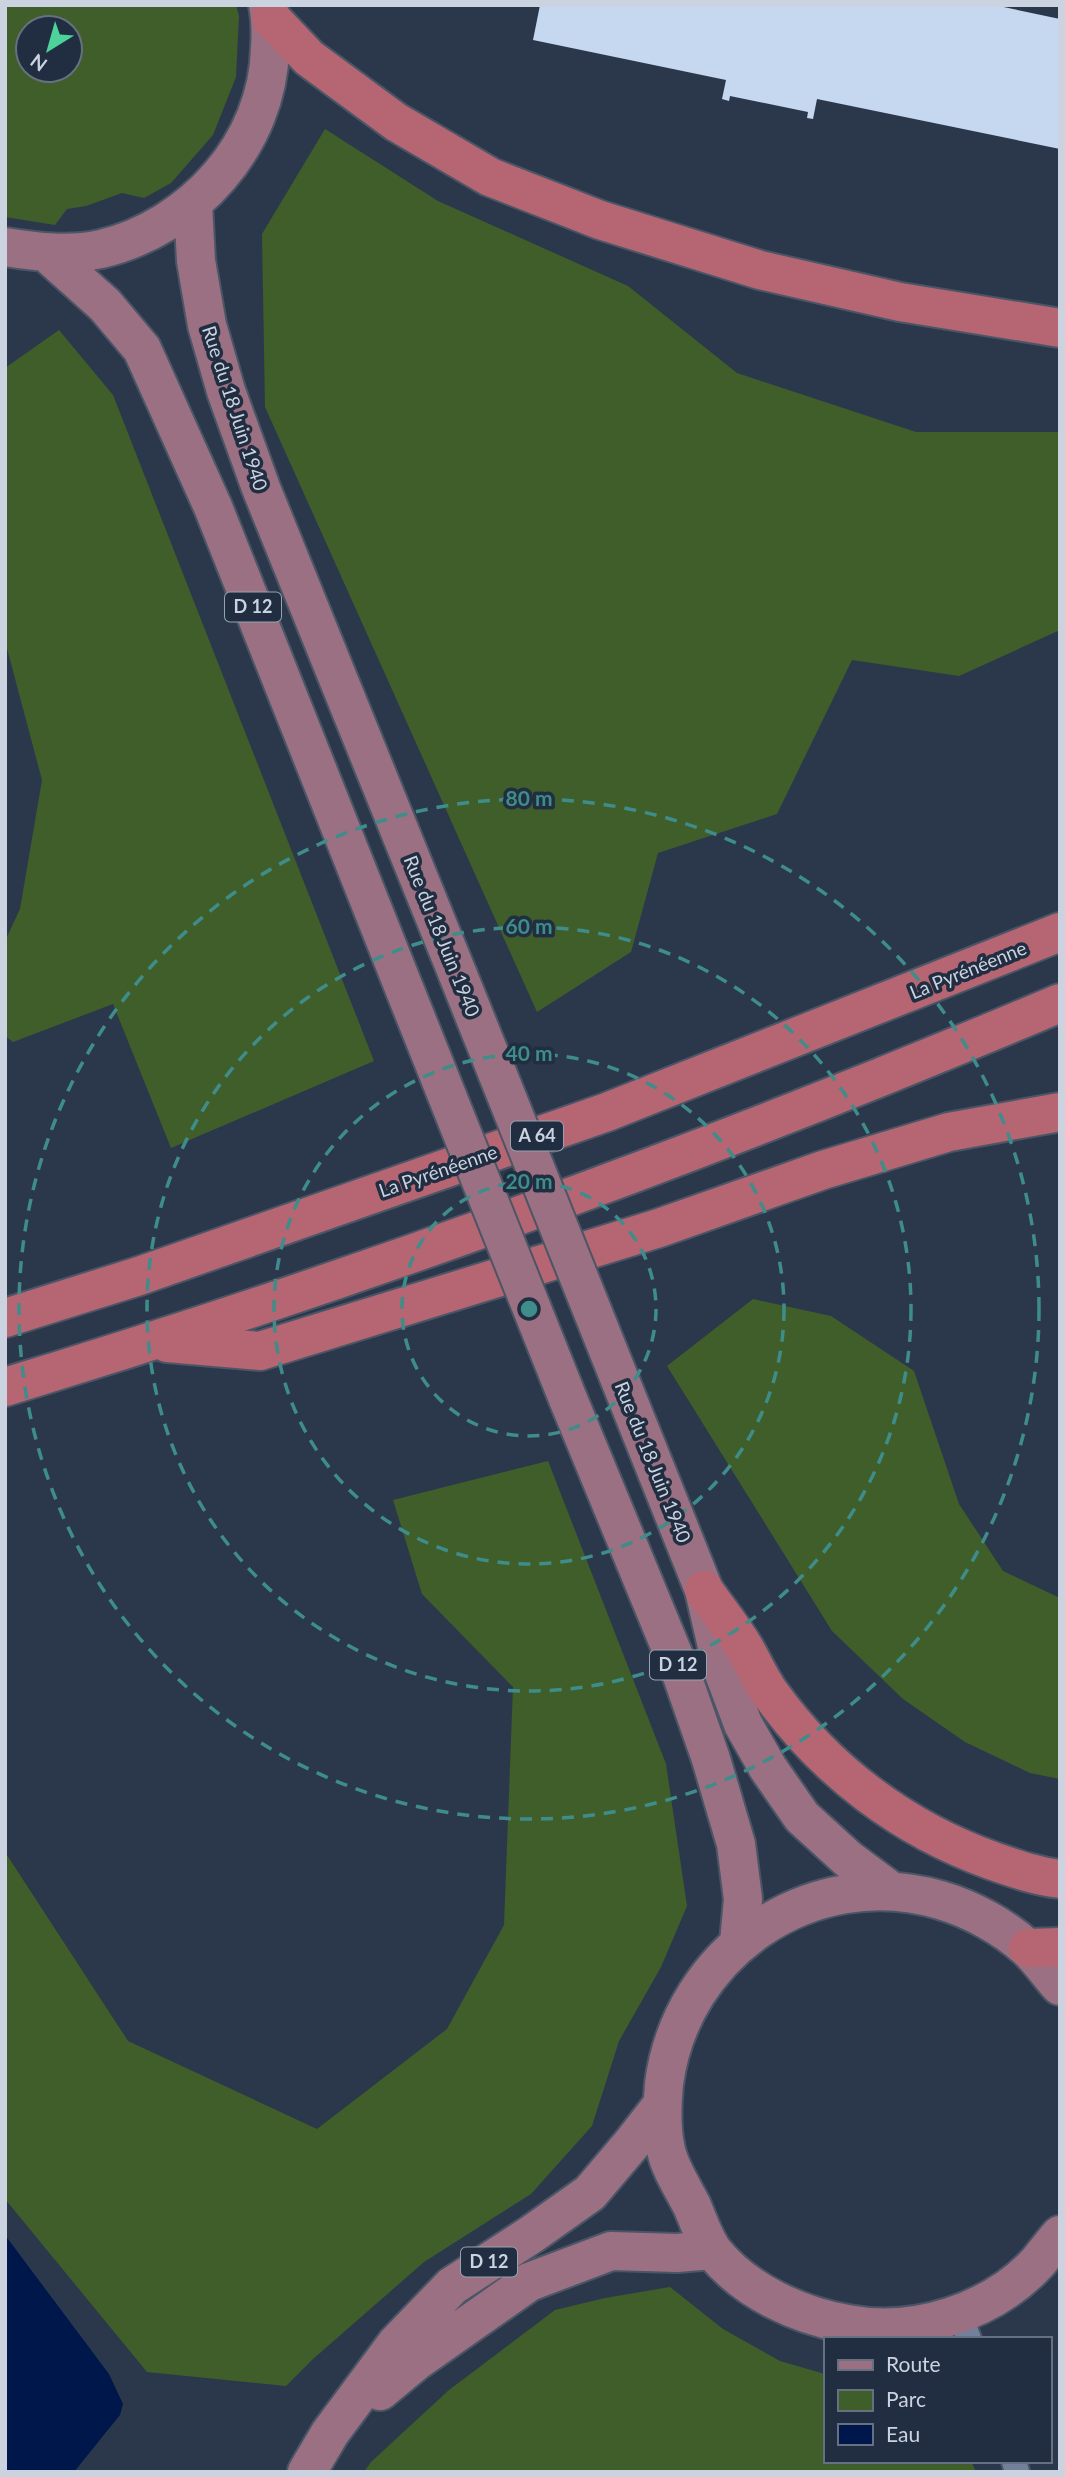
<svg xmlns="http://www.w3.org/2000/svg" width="1065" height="2477" font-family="Lato,sans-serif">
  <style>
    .green { fill: #405e2a; fill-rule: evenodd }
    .water { fill: #00174c }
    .building { fill: #c6d7f0 }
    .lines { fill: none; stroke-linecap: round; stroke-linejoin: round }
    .service-casing { stroke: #4a5566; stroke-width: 28 }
    .primary-casing { stroke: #4a5566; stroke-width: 42 }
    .motorway-casing { stroke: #4a5566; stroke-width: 42 }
    .service { stroke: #728199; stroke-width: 24 }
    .primary { stroke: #9b7082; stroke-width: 38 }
    .motorway { stroke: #b66572; stroke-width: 38 }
    .primary-bridge-casing { stroke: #4a5566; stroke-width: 42; stroke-linecap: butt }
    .primary-bridge { stroke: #9b7082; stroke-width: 38 }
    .ring { fill: none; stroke: #3e8d8a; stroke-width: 3.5; stroke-dasharray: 12 9 }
    .labels { text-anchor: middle; stroke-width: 7; stroke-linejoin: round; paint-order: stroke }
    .shield { fill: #212e41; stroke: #98a2b0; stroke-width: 2 }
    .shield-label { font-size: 18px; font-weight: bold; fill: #cbd3e0 }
    .street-label { font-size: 19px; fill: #cbd3e0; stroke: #212e41 }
    .centre { fill: #3e8d8a; stroke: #212e41; stroke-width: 3.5 }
    .ring-label { font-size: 21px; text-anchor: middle; font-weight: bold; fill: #3e8d8a; stroke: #212e41; stroke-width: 7; stroke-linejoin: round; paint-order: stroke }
  </style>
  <rect width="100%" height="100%" fill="#2b384c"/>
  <path class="green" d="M5,5H236L239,16L236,77L213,135L171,183L144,198L122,193L86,206L67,209L55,225L5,217ZM28,28H70V70H28Z
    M325,129L438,201L628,286L737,373L916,432H1060V630L959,676L852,660L777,814L658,853L631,952L537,1012L265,407L262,234Z
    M59,330L113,395L374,1061L171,1148L113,1004L13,1042L5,1036V941L20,909L42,780L5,641V368Z
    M753,1299L831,1316L914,1371L959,1504L1003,1571L1060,1598V1779L1030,1773L965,1742L903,1699L832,1631L667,1366Z
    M548,1461L666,1764L687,1906L661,1967L619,2041L592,2126L531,2194L424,2262L313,2359L286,2386L147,2372L5,2199V1852L128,2041L317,2129L447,2029L504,1925L513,1687L422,1594L393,1500Z
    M670,2287L723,2329L780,2361L825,2374V2461H971L976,2472H364L371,2462L449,2390L555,2310L605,2298Z"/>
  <path class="water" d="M5,2235L109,2374L123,2404L120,2415L74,2472H5Z"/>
  <path class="building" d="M540,5H994L1060,19V149L817,99L813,119L807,118L808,112L730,96L729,101L722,99L726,80L533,40Z"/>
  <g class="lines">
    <g class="service-casing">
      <path id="service" d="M960,2314L969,2339
        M1014,2461L1017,2472"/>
    </g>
    <g class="primary-casing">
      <path id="primary" d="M193,204L196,261L207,325L226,391L261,488L458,975
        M5,247C37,252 69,256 101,249C193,227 268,144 270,48C271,33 271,20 268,5
        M47,253L105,305L142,349L213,507L406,993
        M620,1380L704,1590L722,1668L743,1724L768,1768L802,1817L848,1859L891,1891
        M568,1399L681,1673L711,1759L736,1844L743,1899L739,1943
        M1060,1986C1049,1974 1039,1959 1027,1948C1004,1927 971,1909 940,1900C811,1862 681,1952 664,2084C662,2105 661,2129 666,2150C670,2169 683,2188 692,2206C698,2220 704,2238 713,2251C745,2291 797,2315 847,2324C914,2337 993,2312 1039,2261C1046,2252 1053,2243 1060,2235
        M380,2391L415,2362L529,2282L611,2251L677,2253L712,2250
        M307,2472L330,2433L396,2344L452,2286L532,2234L590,2193L634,2141L662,2105"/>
    </g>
    <g class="motorway-casing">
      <path id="motorway" d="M271,18L309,58L396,122L490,177L600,220L760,270L900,302L1060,328
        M5,1318L139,1276L607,1112L1060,932
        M167,1343L260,1351L659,1228L823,1170L949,1132L1060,1112
        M5,1387C363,1278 715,1149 1060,1003
        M704,1590C717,1609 732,1627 744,1647C753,1662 760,1679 770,1693C826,1771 903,1829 993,1861C1016,1869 1036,1876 1060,1879
        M1028,1948L1060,1947"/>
    </g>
    <use href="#service" class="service"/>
    <use href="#primary" class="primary"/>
    <use href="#motorway" class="motorway"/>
    <g class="primary-bridge-casing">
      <path id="primary-bridge" d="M458,975L620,1380
        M406,993L568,1399"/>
    </g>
    <use href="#primary-bridge" class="primary-bridge"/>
  </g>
  <g class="ring">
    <circle cx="529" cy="1309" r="127"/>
    <circle cx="529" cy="1309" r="255"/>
    <circle cx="529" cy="1309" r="382"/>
    <circle cx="529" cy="1309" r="510"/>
  </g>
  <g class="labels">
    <g class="shield">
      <rect x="225" y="592.5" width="56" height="29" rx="5"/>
      <rect x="511" y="1121.5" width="52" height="29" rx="5"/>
      <rect x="650" y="1650.5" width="56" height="29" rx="5"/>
      <rect x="461" y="2247.5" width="56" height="29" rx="5"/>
    </g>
    <g class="shield-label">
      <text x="253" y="613">D 12</text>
      <text x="537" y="1142">A 64</text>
      <text x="678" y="1671">D 12</text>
      <text x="489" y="2268">D 12</text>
    </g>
    <g class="street-label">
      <text transform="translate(235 408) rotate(72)" y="7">Rue du 18 Juin 1940</text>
      <text transform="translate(442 936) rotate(68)" y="7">Rue du 18 Juin 1940</text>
      <text transform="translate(968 970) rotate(-22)" y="7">La Pyrénéenne</text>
      <text transform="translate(438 1171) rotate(-19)" y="7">La Pyrénéenne</text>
      <text transform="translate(653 1462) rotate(68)" y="7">Rue du 18 Juin 1940</text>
    </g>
  </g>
  <circle cx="529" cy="1309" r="10" class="centre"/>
  <g class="ring-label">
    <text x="529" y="806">80 m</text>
    <text x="529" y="934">60 m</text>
    <text x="529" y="1061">40 m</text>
    <text x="529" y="1189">20 m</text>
  </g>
  <rect width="1065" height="2477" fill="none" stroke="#cbd3e0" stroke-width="14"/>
  <rect x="824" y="2337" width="228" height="126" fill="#212e41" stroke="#657081" stroke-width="2"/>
  <rect x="838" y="2360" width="35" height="10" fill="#9b7082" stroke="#657081" stroke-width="2"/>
  <text x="886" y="2372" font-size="21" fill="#cbd3e0">Route</text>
  <rect x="838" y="2390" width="35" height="21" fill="#405e2a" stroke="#657081" stroke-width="2"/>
  <text x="886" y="2407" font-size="21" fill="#cbd3e0">Parc</text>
  <rect x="838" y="2424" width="35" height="21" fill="#00174c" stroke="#657081" stroke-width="2"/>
  <text x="886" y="2442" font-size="21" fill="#cbd3e0">Eau</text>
  <g transform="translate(49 49) rotate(217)"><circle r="33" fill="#212e41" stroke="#657081" stroke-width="2"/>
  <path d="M0-5L12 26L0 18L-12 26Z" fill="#4dd39a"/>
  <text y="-10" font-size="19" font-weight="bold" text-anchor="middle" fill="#cbd3e0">N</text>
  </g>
</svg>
